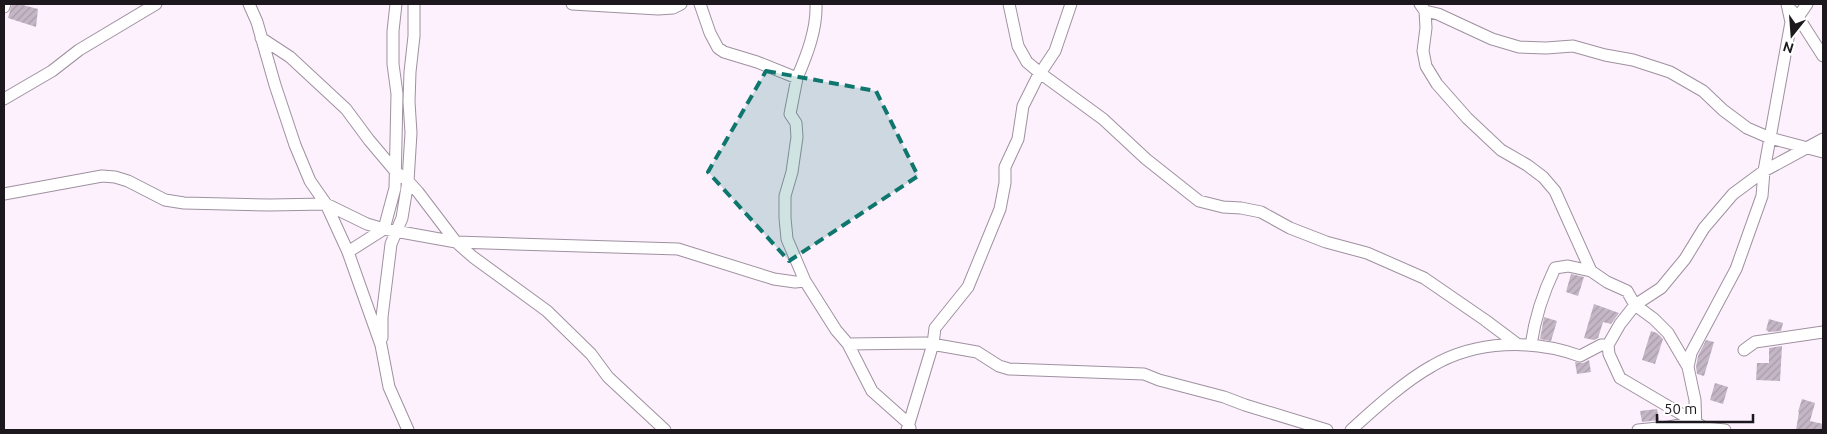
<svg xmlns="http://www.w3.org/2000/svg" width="1827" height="434" font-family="Ubuntu,sans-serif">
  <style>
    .building { fill: url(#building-hatch) }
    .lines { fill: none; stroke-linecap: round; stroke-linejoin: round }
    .minor-casing { stroke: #9f91a0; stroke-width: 13 }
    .minor { stroke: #fff; stroke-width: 11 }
    .marked { fill: #0f766e; fill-opacity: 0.2; stroke: #0f766e; stroke-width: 4; stroke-dasharray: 10 6; stroke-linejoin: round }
  </style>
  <defs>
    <pattern id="building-hatch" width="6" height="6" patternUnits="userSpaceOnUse" patternTransform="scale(1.25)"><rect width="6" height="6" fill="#c5b6c5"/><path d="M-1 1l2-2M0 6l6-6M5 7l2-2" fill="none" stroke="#a99ca9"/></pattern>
  </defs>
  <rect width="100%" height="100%" fill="#fdf1fe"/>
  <path class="building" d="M12,4H19L38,9L36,27L8,18Z
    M1571,274L1584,277L1578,296L1566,292Z
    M1594,304L1619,313L1611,324L1603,322L1598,338L1594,340L1584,338Z
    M1544,317L1557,321L1551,341L1540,339Z
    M1769,319L1783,323L1781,331L1769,332L1766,330Z
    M1651,331L1657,333L1663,339L1655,364L1642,360Z
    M1706,340L1714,342L1704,376L1697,374L1696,367L1698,356Z
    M1782,346L1780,381L1756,380L1757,363H1769V348Z
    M1589,360L1591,372L1577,374L1575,362L1583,363Z
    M1715,383L1728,387L1723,404L1710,400Z
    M1802,399L1815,403L1810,421L1823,424V430H1796L1799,412H1798Z
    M1657,409L1659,420L1642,422L1640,411Z"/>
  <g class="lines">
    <g class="minor-casing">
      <path id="minor" d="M249,4L257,22L275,85L295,145L310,181L326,204L348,252
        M396,4L393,31V64L397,94L395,188L384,229L348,252L381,345L389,387L408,430
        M572,4L658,9L673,8L681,4
        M700,4L710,33L718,48L724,52L757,62L797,78C807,55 817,29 816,4
        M1009,4L1018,46L1027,62L1040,73L1103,119L1146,159L1199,201L1223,207L1241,208L1261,212L1290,228L1326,242L1367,253L1424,278L1485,320L1517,344
        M1420,4L1425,11L1426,28L1423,51L1426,66L1437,84L1467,118L1501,150L1527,165L1543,177L1555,191L1591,271
        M4,7L5,4
        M1788,7L1798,17L1823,56
        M1425,11L1438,14L1492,39L1519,47L1546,48L1573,46L1605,55L1633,60L1670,72L1703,91L1723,110L1747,128L1770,138L1823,152
        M1798,17L1807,4
        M261,38L290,57L346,109L369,140L396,172L408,181L418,192L456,242L473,257L547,311L591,354L608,377L665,430
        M797,78L790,114L796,123L797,137L792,172L785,196V218L787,239L805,281L836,330L848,344L872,391L908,423L910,428
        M4,99L52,71L79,50L156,4
        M4,194L102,176L115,177L128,181L165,200L184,203L270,205L326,204L367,224L384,229L456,242L678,249L774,279L795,282L805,281
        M382,338V317L391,244L402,218L408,181L411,133L409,102L410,72L414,36V4
        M848,344L925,343L943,346L977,352L999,366L1009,369L1144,374L1159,380L1224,397L1245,405L1327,430
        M1531,345C1535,317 1543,293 1555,268L1568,266L1591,271L1607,282L1627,291L1635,305L1620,324L1608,345L1609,354L1620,378L1705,428L1725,430
        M1744,350L1755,342L1823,332
        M1688,367L1668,333L1654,319L1635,305L1661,288L1685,259L1704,228L1733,194L1764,171L1823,139
        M907,430L933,344L935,328L968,287L1000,209L1005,183V167L1018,139L1023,106L1037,78L1055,51L1071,4
        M1351,430C1374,409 1405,381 1432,366C1476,340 1533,339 1580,356L1601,345H1608
        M1638,430L1669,427L1695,422
        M1696,430L1695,400L1688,367L1691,353L1736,269L1762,196L1764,171L1791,22L1787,4"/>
    </g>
    <use href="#minor" class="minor"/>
  </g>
  <path class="marked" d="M766,71L876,91L918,176L789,261L708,172Z"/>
  <rect width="1827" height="434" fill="none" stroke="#1d181d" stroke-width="10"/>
  <g transform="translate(1792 35) rotate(197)" stroke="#ffffff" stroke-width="4" paint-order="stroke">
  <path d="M0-4L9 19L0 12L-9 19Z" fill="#1d181d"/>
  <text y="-8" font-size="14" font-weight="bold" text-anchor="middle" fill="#1d181d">N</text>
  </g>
  <path d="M1657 414v8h96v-8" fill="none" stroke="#1d181d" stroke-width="2.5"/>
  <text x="1664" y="414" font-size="15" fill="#1d181d" stroke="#ffffff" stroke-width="4" paint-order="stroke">50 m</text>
</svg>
